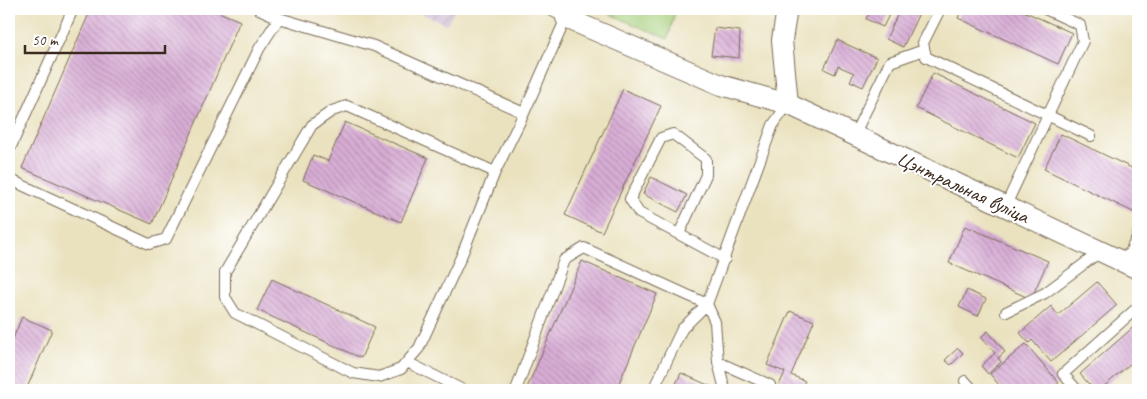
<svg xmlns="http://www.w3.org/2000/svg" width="1147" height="399" font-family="Caveat,sans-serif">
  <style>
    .industrial { fill: url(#industrial-furrows) }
    .green { fill: #a6cf7a; stroke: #707c4c }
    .building { fill: url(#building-back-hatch) }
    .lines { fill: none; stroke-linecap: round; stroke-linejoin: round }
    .lane-casing { stroke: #786a56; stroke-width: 12 }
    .street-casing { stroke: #786a56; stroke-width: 22 }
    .lane { stroke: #fff; stroke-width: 10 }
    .street { stroke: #fff; stroke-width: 20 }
    .labels { text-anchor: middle; stroke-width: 4; stroke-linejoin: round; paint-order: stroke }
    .street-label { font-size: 21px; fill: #3b2a1e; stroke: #fff }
  </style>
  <defs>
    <pattern id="industrial-furrows" width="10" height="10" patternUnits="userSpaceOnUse" patternTransform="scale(1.25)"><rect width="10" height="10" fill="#cdbed2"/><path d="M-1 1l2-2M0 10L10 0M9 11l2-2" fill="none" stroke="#b1a3b4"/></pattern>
    <pattern id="building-back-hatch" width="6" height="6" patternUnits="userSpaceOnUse" patternTransform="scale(1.25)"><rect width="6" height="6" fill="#d9aed7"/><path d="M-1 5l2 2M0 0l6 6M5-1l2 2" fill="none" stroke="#b18eae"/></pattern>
  </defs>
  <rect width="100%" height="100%" fill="#fff"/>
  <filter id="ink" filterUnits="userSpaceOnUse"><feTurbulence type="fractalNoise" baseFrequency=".02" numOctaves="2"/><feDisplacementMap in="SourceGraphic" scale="10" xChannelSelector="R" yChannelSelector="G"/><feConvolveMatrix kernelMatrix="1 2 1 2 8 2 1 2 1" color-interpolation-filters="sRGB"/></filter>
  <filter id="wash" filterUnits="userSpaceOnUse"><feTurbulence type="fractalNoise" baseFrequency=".0096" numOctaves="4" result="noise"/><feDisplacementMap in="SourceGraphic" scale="20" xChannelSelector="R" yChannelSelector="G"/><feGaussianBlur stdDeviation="1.12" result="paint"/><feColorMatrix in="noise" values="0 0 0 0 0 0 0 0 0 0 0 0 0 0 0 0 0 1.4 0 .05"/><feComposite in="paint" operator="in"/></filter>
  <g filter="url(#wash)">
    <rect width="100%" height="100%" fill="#eae2bf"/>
    <path class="industrial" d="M411,9H456L446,24Z"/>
    <path class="green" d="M598,9H676L668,39Z"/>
    <g id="blocks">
      <path class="building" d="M91,9H212L240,21L152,224L22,168Z
        M871,9H892L883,27L866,19Z
        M900,9H921L903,47L886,39Z
        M962,9H1019L1072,33L1058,64L958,18Z
        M715,28L740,31L739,58L711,55Z
        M837,40L877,58L863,87L850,81L854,73L838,66L835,74L824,69Z
        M933,73L1035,123L1018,158L916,108Z
        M623,89L661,106L602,232L565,215Z
        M345,122L428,158L401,222L303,180L313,155L328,161Z
        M1061,134L1138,171V207L1135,213L1044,169Z
        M651,177L687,195L678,212L643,194Z
        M965,226L1048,261L1031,299L949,263Z
        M582,261L657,294L616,390H526Z
        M272,279L375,327L361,358L257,310Z
        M1097,282L1117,305L1051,362L1032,340L1029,343L1020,333L1051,306L1058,315Z
        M967,290L986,299L978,316L959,307Z
        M790,311L814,321L791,375L805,381L800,390H777L785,372L767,365Z
        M22,317L52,330L26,390H9V348Z
        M1138,323V357L1100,390H1094L1080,374Z
        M988,331L1005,352L998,358L1001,362L988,374L981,366L995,353L981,337Z
        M1026,344L1059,383L1050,390H1003L990,374Z
        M958,348L963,353L951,365L945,360Z
        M681,373L719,390H673Z"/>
    </g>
  </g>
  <g filter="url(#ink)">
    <use href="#blocks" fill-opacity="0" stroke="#786a56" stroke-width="1"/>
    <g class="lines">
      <g class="lane-casing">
        <path id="lane" d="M259,9L279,18L374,46L524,113
          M940,9L923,43L926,57L1091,136
          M854,135L890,62L924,50
          M9,151L73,9
          M495,172L461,257L419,348L401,369L379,377L353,373L235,313L225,297V272L312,125L332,111L347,106L495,172L524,113L566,18L548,9
          M9,179L149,244L166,239L259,49L279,18
          M1005,207L1083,41L1080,25L1045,9
          M679,234L706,175V159L673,134L661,138L630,199L639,213L725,259
          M1125,263L1138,235
          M1006,312L1045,293L1100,252
          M407,362L463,390
          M718,362L770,385
          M965,381L973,390
          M516,390L564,260L584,248L707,304L715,322L718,362L725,390
          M653,390L682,329L707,304L773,125L788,104
          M1077,390L1063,374L1138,307"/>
      </g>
      <g class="street-casing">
        <path id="street" d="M787,9L782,40L788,104
          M566,18L721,85L788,104L1138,269"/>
      </g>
      <use href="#lane" class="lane"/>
      <use href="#street" class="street"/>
    </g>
  </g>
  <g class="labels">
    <g class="street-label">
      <text transform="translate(963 187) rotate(25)" y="7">Цэнтральная вуліца</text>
    </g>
  </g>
  <rect width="1147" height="399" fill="none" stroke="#fff" stroke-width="30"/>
  <path d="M25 45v8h140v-8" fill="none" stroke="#3b2a1e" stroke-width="2.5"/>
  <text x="32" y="45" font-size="15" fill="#3b2a1e" stroke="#ffffff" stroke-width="4" paint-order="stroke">50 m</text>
</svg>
